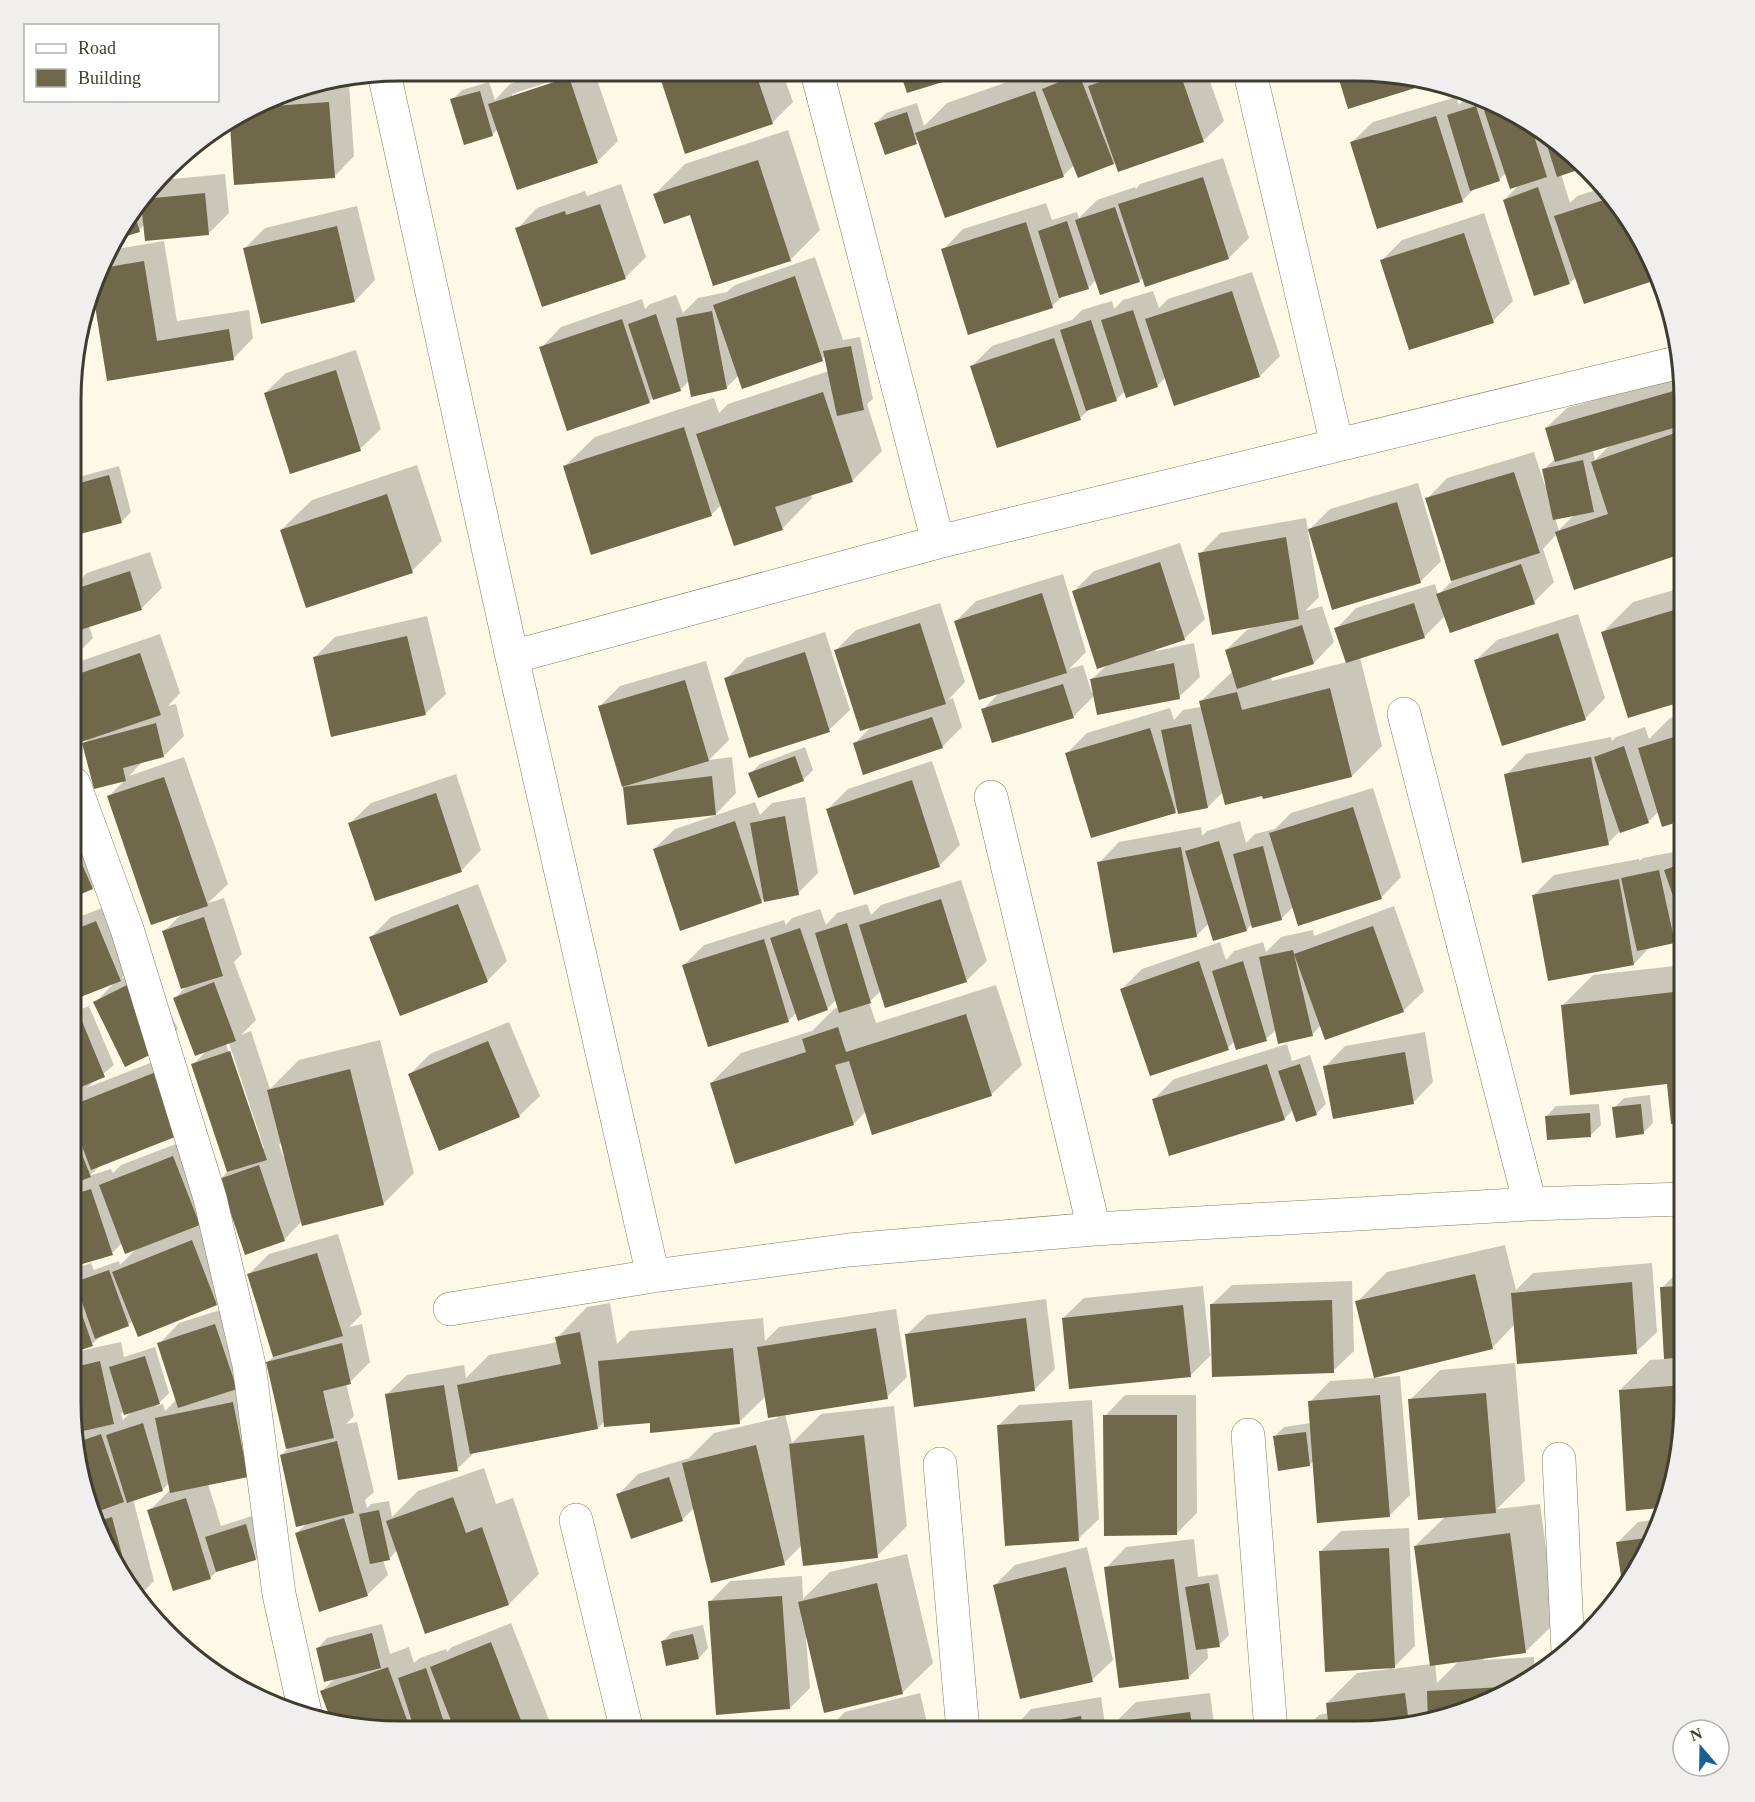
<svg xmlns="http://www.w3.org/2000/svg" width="1755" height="1802" font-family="'Times New Roman',serif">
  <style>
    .shadow { fill: #0003; fill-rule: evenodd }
    .building { fill: #70684b }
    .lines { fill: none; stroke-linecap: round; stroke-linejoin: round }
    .street-casing { stroke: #837c5e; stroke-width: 34 }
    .street { stroke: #fff; stroke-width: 33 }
    .rim { fill: none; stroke: #403d30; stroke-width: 3 }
  </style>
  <rect width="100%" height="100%" fill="#fef9e6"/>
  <path class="shadow" d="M549,71H594L618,141L597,162L498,129L492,135L452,100L462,90L489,82L495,100L510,84ZM576,73L577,76L512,97V94Z
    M659,71L782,72L793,102L772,123Z
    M1036,72L1207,73L1224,121L1203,141L1116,162L1078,176L1074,165L1064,175L945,216L919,140L886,153L876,123L886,113L917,103L924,126L947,103Z
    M349,83L354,156L334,177L235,184L231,124L293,88Z
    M1456,97L1459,105L1467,97L1520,115L1580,167L1561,174L1570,203L1577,196L1603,188L1617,200L1658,278L1585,302L1576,277L1570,283L1504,200L1520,184L1507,172L1500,179L1475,188L1462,201L1352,142L1373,122Z
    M788,130L820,230L790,260L691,214L655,194L685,164Z
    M1223,158L1249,238L1229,258L1144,277L1139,281L1096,280L1088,288L1063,296L1052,306L943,250L963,229L1046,203L1052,220L1077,212L1079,218L1097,200L1135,187L1136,189L1140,184Z
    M225,174L229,213L209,233L144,225L139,230L114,235L162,180Z
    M621,184L646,257L625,278L517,229L537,208L585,191L587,196Z
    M357,206L375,280L355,301L244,249L265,228Z
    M1484,213L1513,301L1493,321L1381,261L1402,240Z
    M164,241L177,321L249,310L253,338L233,359L109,380L94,290L108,253L111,250Z
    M815,257L843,340L860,337L873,399L867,404L882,451L852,481L811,494L812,498L782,529L721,505L711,515L564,467L595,437L714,398L719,413L728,404L829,371L826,355L822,359L739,375L726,388L689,381L680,390L653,397L649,402L541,348L561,327L642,299L645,309L650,304L676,295L683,313L698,298L727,292L735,285Z
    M1252,272L1280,356L1260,376L1166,377L1157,386L1125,391L1116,400L1091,408L1080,418L972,366L992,346L1072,320L1082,310L1112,301L1114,309L1123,300L1153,291L1159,308L1168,299Z
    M356,350L381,429L360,449L265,393L286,373Z
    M1683,375L1684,551L1557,534L1543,549L1554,582L1534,602L1445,616L1424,637L1360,657L1382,746L1352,776L1263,794L1223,792L1208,807L1178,808L1175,811L1066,754L1087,733L1170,708L1174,720L1183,710L1201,707L1200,702L1233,671L1226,650L1247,630L1255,627L1200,554L1220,533L1306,518L1308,531L1330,509L1418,483L1441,561L1420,582L1308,532L1319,597L1305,611L1322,606L1334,642L1314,663L1271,677L1272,681L1347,662L1336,629L1356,608L1435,584L1438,595L1452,581L1427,499L1447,478L1534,452L1545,486L1547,485L1544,469L1555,459L1546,428L1567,408ZM1610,445L1595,460L1593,450ZM1575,514L1559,530L1555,518Z
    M417,465L442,541L412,571L281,530L312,500Z
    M119,466L131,512L121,522L81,532L76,512V480L79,477Z
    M1180,543L1205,619L1184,639L1155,649L1156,651L1194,643L1200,677L1179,697L1095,695L1073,717L983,710L1000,692L956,621L976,601L1063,574L1086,652L1069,669L1083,665L1092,693H1094L1092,679L1107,665L1073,592L1094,571Z
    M150,552L162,588L142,608L89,626L93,638L75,656V584L87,573Z
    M1684,587V699L1603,632L1633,602Z
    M940,603L965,682L948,700L953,698L962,727L942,747L855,743L873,725L836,650L856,630Z
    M1578,614L1605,698L1585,719L1476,660L1497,640Z
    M427,616L446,694L425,714L314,658L335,637Z
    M825,632L850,710L829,730L726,679L746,658Z
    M160,634L180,693L168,706L176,704L184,736L164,756L143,761L129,776L184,757L228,884L208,903L224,898L242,954L234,962L256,1020L241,1035L251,1031L270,1089L299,1060L380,1040L414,1173L383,1204L302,1221L284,1240L221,1179L228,1171L193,1065L207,1050L175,998L187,986L164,931L183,913L109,796L126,779L95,787L84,743L90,737L75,742V663ZM229,1043L264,1148H261L226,1044ZM282,1142L286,1157L284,1158L279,1145Z
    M706,661L729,740L709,760L732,757L736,793L715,815L624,788L629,783L600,706L620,686Z
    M1684,714V819L1659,811L1648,822L1620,831L1608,843L1506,775L1526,754L1611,737L1612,741L1616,737L1645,727L1649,739L1670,718Z
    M805,747L813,770L803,780L750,774L760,764Z
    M932,761L960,845L939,866L828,809L848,789Z
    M456,774L481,850L461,871L350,823L371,803Z
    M1373,788L1401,877L1381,898L1293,907L1281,919L1252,924L1246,930L1209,923L1197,935L1115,951L1099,863L1119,842L1201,827L1202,836L1207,831L1240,821L1246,843L1255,834L1275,829L1291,813Z
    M805,797L818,873L798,893L765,898L761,902L654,849L675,829L755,802L760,815L772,803Z
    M98,835L112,867L92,888L74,895V845Z
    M1679,851L1680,856L1684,853V932L1674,942L1650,947L1634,964L1533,896L1554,875L1639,859V861L1643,858Z
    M961,880L987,961L966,981L881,991L869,1002L876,1023L996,985L1022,1065L991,1095L866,1111L854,1124L711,1083L741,1053L812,1031L834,1009L839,1007L836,1000L827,1009L797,1012L788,1021L684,965L704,945L784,920L786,925L792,918L820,909L826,925L837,913L867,904L871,915L881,905Z
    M478,884L507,961L487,981L371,937L391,917Z
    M117,902L140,960L121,979L147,966L178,1029L158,1049L95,1003L116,981L73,999L74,919Z
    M1394,906L1424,991L1403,1011L1321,1025L1312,1035L1276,1030L1266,1039L1235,1041L1228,1048L1122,989L1142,969L1220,942L1226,960L1234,951L1263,942L1266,952L1281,937L1313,930L1314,936Z
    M1684,965V1121L1668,1082L1562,1006L1593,975Z
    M89,1006L114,1065L86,1088L176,1053L102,1164L89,1176L111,1169L113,1173L121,1165L194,1137L219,1204L196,1227L212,1221L237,1284L216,1304L133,1320L128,1325L102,1335L92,1344L72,1352V1270L91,1263L94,1270L119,1261L120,1265L138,1247L122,1243L112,1253L79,1262L72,1270L73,1103L83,1093L73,1097V1010L74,1012Z
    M509,1022L540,1096L519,1116L409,1075L430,1054Z
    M1425,1032L1433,1082L1413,1103L1325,1067L1345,1046Z
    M1287,1044L1292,1061L1310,1055L1326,1104L1316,1114L1293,1110L1284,1119L1153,1100L1174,1079Z
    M1650,1095L1653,1123L1643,1133L1614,1108L1624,1098Z
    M1599,1104L1601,1125L1591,1135L1547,1116L1556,1106Z
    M338,1234L362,1314L349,1327L362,1324L370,1362L350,1382L346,1383L354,1416L346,1424L357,1422L374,1492L365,1500L367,1508L371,1504L389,1501L392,1517L418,1491L484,1468L496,1504L513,1498L539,1574L509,1604L397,1550L389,1559L383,1560L388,1575L367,1595L296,1534L307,1523L281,1455L288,1449L267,1363L274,1356L249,1274L269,1254Z
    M1505,1245L1516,1290L1533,1273L1652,1263L1657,1332L1636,1352L1515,1324L1492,1348L1376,1376V1378L1400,1376L1410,1495L1389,1516L1314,1460L1310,1465L1274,1437L1284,1427L1311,1423L1310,1402L1330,1381L1375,1378L1357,1302L1387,1272Z
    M1682,1267H1684V1424L1662,1507L1628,1509L1620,1390L1650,1360L1666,1359L1662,1288Z
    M1352,1281L1354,1351L1333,1371L1211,1305L1232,1285Z
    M1203,1286L1210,1354H1212L1190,1376L1063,1318L1084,1298Z
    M1046,1299L1055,1369L1035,1389L906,1335L927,1315Z
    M610,1303L617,1344L630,1331L763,1318L765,1341L779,1327L896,1309L907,1377L887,1397L785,1414L792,1443L821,1414L894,1406L907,1526L877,1556L802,1545L784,1563L694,1508L682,1520L618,1495L638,1474L689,1458L714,1433L778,1418L766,1396L739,1422L605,1421L598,1428L475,1452L457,1469L386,1395L407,1375L464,1365L466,1378L489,1355L558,1342L557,1338L587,1307Z
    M236,1305L268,1456L208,1484L221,1526L255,1515L265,1549L256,1559L218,1570L210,1578L149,1511L170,1490V1482L162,1490L133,1499L154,1581L136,1599L88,1509L73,1432L75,1431L71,1410L72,1362L84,1350L121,1342L124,1357L155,1347L169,1393L156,1406L163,1404L165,1411L177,1399L159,1344L179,1323ZM124,1411H132L123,1420L121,1414Z
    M1515,1363L1525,1481L1497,1509L1540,1504L1556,1622L1525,1652L1483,1658L1484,1660L1534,1657L1535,1675L1462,1714L1377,1731H1303L1319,1715L1328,1713L1327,1703L1357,1673L1389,1669L1321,1551L1341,1531L1409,1528L1415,1646L1392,1669L1431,1664L1415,1546L1446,1516L1410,1400L1440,1370ZM1459,1661L1437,1683L1435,1664Z
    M1125,1395H1196L1197,1513L1176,1534L1105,1416Z
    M1092,1400L1099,1519L1078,1539L999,1425L1019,1405Z
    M1658,1519L1650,1548L1624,1588L1617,1543L1638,1522Z
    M1194,1539L1198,1577L1218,1574L1229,1635L1219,1645L1207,1647L1208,1658L1188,1678L1106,1568L1126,1547Z
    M1087,1547L1113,1660L1092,1680L995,1585L1015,1565Z
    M907,1554L933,1663L902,1693L808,1638H806L810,1688L790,1708L710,1602L730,1581L802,1576L803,1599L830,1572Z
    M511,1623L553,1730L552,1731H378L334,1723L322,1691L335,1678L318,1648L327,1638L382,1624L390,1654L409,1647L414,1663L420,1658L446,1649L447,1652L452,1647Z
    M703,1625L708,1648L699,1658L662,1642L672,1632Z
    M920,1693L929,1731H826L845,1712Z
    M1210,1693L1215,1731H1117L1116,1722L1136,1702Z
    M1101,1697L1106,1731H1011L1031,1709Z
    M815,1720L817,1731H747Z"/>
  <path class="building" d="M658,71H755L773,124L685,154Z
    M900,72H972V73L907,93Z
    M1128,73H1180L1204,142L1118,172L1088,86Z
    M1337,73H1398L1428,84L1348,109Z
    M1079,74L1114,164L1078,178L1042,89Z
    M569,77L598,163L517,190L488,104Z
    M480,91L493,136L464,145L450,99Z
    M1035,91L1064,177L945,218L915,133Z
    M329,102L335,178L234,185L230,125L260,107Z
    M1476,106L1500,181L1470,191L1447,115Z
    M1494,106L1520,115L1530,123L1547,177L1510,189L1484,110Z
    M907,112L917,144L885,155L874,123Z
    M1436,116L1463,202L1377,229L1350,142Z
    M1544,136L1581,169L1557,177Z
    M758,160L791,261L713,286L690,215L664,224L653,194Z
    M1203,177L1229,259L1145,287L1118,204Z
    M1538,187L1570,284L1534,296L1503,200Z
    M205,193L209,235L145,241L141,203L144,199Z
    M1613,197L1659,279L1584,304L1554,216Z
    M600,204L626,279L542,307L515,228L565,211L566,215Z
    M1115,207L1140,282L1100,295L1075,220Z
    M134,212L140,232L113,240L114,235Z
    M1067,221L1089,289L1059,298L1038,231Z
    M1026,222L1053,308L968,335L941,249Z
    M337,226L355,302L261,324L243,248Z
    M1464,233L1494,323L1409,350L1380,260Z
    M144,261L157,341L229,329L234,360L107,381L93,293L102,268Z
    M795,276L823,361L742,389L713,305Z
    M1232,291L1260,377L1174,406L1145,319Z
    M1133,310L1158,387L1126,398L1101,320Z
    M712,311L727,389L691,397L676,318Z
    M656,314L681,391L653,400L628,324Z
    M622,319L650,403L567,431L539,347Z
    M1091,320L1117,401L1086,411L1060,330Z
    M1054,338L1081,420L997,448L970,366Z
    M851,346L864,410L837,416L823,351Z
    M336,370L361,451L290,474L264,393Z
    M1684,388V425L1555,462L1545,428Z
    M823,392L853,482L775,507L783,530L734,546L696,434Z
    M684,427L712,516L591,555L563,466Z
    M1681,431L1684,440V553L1574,590L1555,532L1608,514L1591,462Z
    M1583,460L1594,512L1553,520L1542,469Z
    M1514,472L1540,553L1451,581L1425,498Z
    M109,475L122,523L80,534L76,518V484Z
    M387,494L413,573L306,608L280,530Z
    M1397,502L1421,583L1332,610L1308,529Z
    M1286,537L1299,619L1212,635L1198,553Z
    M1160,562L1185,640L1097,669L1072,591Z
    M1521,564L1535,604L1450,633L1436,594Z
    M130,571L142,610L77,631L75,589Z
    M1042,593L1067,673L979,700L954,621Z
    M1414,603L1425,638L1346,663L1334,628Z
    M1684,607V701L1628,718L1601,632Z
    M920,623L946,704L860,731L834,650Z
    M1302,625L1314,664L1237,689L1225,650Z
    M1558,633L1586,720L1502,746L1474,660Z
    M407,636L426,715L331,737L313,657Z
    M805,652L830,732L749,758L724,678Z
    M140,653L161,715L75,744V675Z
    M1174,663L1180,699L1097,715L1090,679Z
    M685,680L709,761L622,787L598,706Z
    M1063,684L1074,718L992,743L981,709Z
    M1330,688L1352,777L1263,799L1262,796L1225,805L1199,701L1237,692L1242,710Z
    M932,717L943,748L863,775L853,743Z
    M156,723L164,757L123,768L126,781L94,789L82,743Z
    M1191,724L1208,808L1178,814L1161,730Z
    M1150,728L1176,813L1091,838L1065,753Z
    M1684,734V820L1662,827L1638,748Z
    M1624,746L1649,823L1620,833L1594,757Z
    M795,756L804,781L758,798L748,773Z
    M1591,757L1609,845L1522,863L1504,774Z
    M712,776L716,815L627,825L623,787Z
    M164,777L208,906L151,925L107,796Z
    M912,780L940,867L854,895L826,809Z
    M436,793L462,872L375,901L348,823Z
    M1353,807L1382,899L1298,926L1269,833Z
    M785,816L799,895L764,902L750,823Z
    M735,821L762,903L680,931L653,849Z
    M1219,841L1247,931L1213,941L1185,851Z
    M1263,846L1282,920L1252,928L1233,854Z
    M1181,847L1197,937L1113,953L1097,862Z
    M78,855L93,889L74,897V856Z
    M1684,863V925H1683L1664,870Z
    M1659,870L1675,943L1637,951L1621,878Z
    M1619,879L1634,965L1548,981L1532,895Z
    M941,899L967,982L885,1008L859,925Z
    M458,904L488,982L400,1016L369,937Z
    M204,917L223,976L181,989L162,931Z
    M96,921L121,981L73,1000L74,930Z
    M847,923L871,1003L839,1013L815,933Z
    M1373,926L1404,1012L1325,1040L1294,954Z
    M800,928L828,1010L798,1021L770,938Z
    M764,939L789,1022L708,1047L682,965Z
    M1293,950L1313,1036L1278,1044L1259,957Z
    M1199,961L1229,1050L1150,1076L1120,989Z
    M1243,961L1267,1041L1236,1050L1212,971Z
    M214,982L236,1041L195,1056L173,998Z
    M127,985L158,1051L125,1067L93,1002Z
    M1682,991L1684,1009V1122L1671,1124L1667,1084L1570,1095L1561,1005Z
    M79,1014L105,1077L81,1087L73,1068V1017Z
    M966,1014L992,1096L872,1135L849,1061L835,1065L854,1125L735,1164L710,1083L806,1052L802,1039L838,1027L846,1052Z
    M488,1041L520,1117L439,1151L408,1074Z
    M230,1051L267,1160L227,1172L191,1064Z
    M1405,1052L1414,1104L1333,1119L1323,1066Z
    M1267,1064L1285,1120L1169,1156L1152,1099Z
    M1300,1064L1317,1115L1296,1122L1278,1071Z
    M350,1069L384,1205L302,1226L267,1090Z
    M156,1072L180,1135L91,1170L73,1122V1105Z
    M73,1077L81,1096L73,1099Z
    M1641,1104L1644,1134L1616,1138L1612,1107Z
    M1590,1113L1591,1137L1547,1140L1545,1116Z
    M73,1132L91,1177L72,1184Z
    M173,1156L200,1225L125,1254L99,1185Z
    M259,1165L285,1241L245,1255L219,1179Z
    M91,1189L113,1255L79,1265L72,1245V1195Z
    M192,1240L217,1305L138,1337L112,1272Z
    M317,1253L343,1336L273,1357L247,1274Z
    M109,1270L129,1326L95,1339L75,1282Z
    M1475,1274L1493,1349L1374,1378L1355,1301Z
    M1632,1282L1637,1354L1517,1364L1511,1293Z
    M72,1286L93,1346L72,1353Z
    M1684,1286V1357L1664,1359L1660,1287Z
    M1332,1300L1334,1373L1212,1377L1210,1304Z
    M1183,1305L1191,1377L1069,1389L1062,1318Z
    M1026,1318L1035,1391L914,1407L905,1334Z
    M215,1324L237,1389L178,1408L157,1343Z
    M876,1328L888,1399L768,1418L757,1347Z
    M580,1332L598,1429L470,1454L457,1385L561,1364L555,1337Z
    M342,1343L351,1384L323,1391L334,1438L286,1449L266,1362Z
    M733,1348L740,1424L650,1433V1423L604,1427L598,1361Z
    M145,1356L160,1404L124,1415L109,1367Z
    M100,1361L114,1424L74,1433L71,1417V1368Z
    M444,1385L458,1471L398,1480L385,1394Z
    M1684,1385V1424L1661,1508L1626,1511L1619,1390Z
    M1486,1393L1496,1513L1418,1520L1408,1399Z
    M1380,1395L1390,1517L1317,1523L1308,1401Z
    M233,1402L248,1477L170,1493L155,1418Z
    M1103,1415H1177V1535L1104,1536Z
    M1072,1420L1079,1541L1005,1546L997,1425Z
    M143,1423L163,1491L127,1503L106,1435Z
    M1306,1432L1310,1466L1278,1471L1273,1436Z
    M101,1434L124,1502L91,1514L88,1509L75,1443Z
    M864,1435L878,1558L803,1566L789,1444Z
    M337,1441L354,1513L296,1527L280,1455Z
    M756,1445L785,1565L711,1583L682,1463Z
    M669,1477L683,1521L631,1539L616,1494Z
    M453,1497L466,1533L482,1527L509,1605L425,1634L386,1521Z
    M186,1498L211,1579L173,1591L147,1510Z
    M379,1510L390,1560L370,1564L359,1514Z
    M112,1517L130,1585H129L95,1522Z
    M344,1518L368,1596L319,1612L295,1533Z
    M246,1524L256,1560L216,1572L205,1537Z
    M1510,1533L1526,1653L1430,1666L1414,1546Z
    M1654,1537L1650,1548L1623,1590L1616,1542Z
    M1389,1548L1395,1668L1325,1672L1319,1551Z
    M1174,1559L1189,1679L1119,1688L1104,1567Z
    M1066,1567L1093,1682L1020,1699L993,1585Z
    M877,1583L903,1694L824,1713L798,1602Z
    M1209,1583L1220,1647L1196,1650L1185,1587Z
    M782,1596L790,1709L716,1715L708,1601Z
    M372,1633L381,1668L324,1682L316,1648Z
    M693,1634L699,1659L666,1666L661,1641Z
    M491,1642L525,1731H455L430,1667Z
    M388,1667L411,1731H378L332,1723L320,1691Z
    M426,1668L447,1731H415L398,1678Z
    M1504,1687L1505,1691L1462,1714L1428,1721L1427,1691Z
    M1405,1693L1409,1724L1377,1731H1329L1326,1703Z
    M1190,1712L1193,1731H1115L1114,1722Z
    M1081,1716L1083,1731H1005V1730Z
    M890,1722L892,1731H859V1730Z"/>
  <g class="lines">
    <g class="street-casing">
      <path id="street" d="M817,72L938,542
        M384,73L512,657L653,1276
        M1250,73L1337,445
        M512,657L938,542L1680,362
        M1404,714L1530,1204
        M74,784L127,929L210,1198L249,1365L279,1594L306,1717
        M991,797L1094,1229
        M450,1309L653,1276L849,1250L1094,1229L1530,1204L1684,1199
        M1248,1435L1271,1731
        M1559,1459L1568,1652
        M940,1464L963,1731
        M576,1520L627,1731"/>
    </g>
    <use href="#street" class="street"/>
  </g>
  <path d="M0 0H1755V1802H0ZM400 81H1355A319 319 0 0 1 1674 400V1402A319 319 0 0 1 1355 1721H400A319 319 0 0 1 81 1402V400A319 319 0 0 1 400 81Z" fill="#f0efee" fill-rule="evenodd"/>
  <path class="rim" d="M400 81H1355A319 319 0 0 1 1674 400V1402A319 319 0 0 1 1355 1721H400A319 319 0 0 1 81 1402V400A319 319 0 0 1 400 81Z"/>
  <rect x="24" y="24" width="195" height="78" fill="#ffffff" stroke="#b3b1ac" stroke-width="1.5"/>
  <rect x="36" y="44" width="30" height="9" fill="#ffffff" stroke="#b3b1ac" stroke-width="1.5"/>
  <text x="78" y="54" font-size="18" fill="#403d30">Road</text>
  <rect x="36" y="69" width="30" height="18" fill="#70684b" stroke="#b3b1ac" stroke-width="1.5"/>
  <text x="78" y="84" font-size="18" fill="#403d30">Building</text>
  <g transform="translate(1701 1748) rotate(340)"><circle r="28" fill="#ffffff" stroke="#b3b1ac" stroke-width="1.5"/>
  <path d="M0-4.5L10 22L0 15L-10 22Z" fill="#196195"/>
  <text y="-9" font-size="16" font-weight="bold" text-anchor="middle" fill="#403d30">N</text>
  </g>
</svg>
